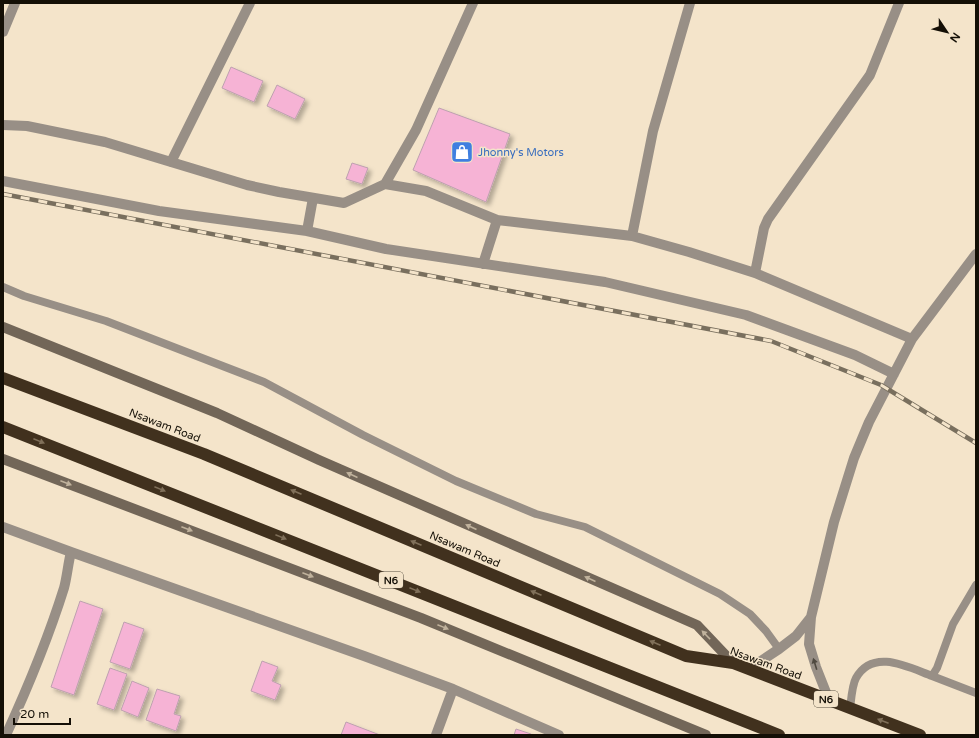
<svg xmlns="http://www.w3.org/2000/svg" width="979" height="738" font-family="'Varela Round',sans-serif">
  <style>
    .building { fill: #f6b3d5; stroke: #bda1af; filter: url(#shadow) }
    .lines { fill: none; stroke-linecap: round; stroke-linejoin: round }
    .lane { stroke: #988f86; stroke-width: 8 }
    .street { stroke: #988f86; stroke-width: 10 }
    .secondary { stroke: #726658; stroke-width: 10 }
    .highway { stroke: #41311e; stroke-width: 12 }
    .rail-casing { stroke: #796f5e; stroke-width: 4.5 }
    .rail { stroke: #f4e4ca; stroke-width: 3; stroke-dasharray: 9; stroke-linecap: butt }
    .oneway { fill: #80705a }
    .oneway2 { fill: #c0b29c }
    .oneway3 { fill: #4f4940 }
    .labels { text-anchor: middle; stroke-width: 3; stroke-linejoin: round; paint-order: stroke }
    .shield { fill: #f4e4ca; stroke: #574f41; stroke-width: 1 }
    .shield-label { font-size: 10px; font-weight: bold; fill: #140f06 }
    .shop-label { font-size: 11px; fill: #366cbe; stroke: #f4e4ca; text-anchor: start }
    .street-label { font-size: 11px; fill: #140f06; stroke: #f4e4ca }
  </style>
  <defs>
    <filter id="shadow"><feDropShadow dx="3.5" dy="3.5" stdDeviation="2" flood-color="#0004"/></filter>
  </defs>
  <rect width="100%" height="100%" fill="#f4e4ca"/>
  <path class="building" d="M231,67L263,81L254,102L222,88Z
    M277,85L305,99L295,119L267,106Z
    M439,108L510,134L486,202L413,170Z
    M352,163L368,168L362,184L346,179Z
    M80,601L103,609L74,695L51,687Z
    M124,622L144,629L130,669L110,662Z
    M262,661L278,667L272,681L281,685L275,700L251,691Z
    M110,668L127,674L114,710L97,704Z
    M132,681L149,688L138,717L121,710Z
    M157,689L180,696L174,714L181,716L176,731L146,720Z
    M346,722L380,735H341Z
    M516,729L531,734V735H514Z"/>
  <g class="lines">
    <path class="lane" d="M3,287L24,296L106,321L264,382L363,435L456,481L536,514L585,527L720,594L750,614L766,631L779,649
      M932,676L976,693
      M850,709C851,701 852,685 856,678C873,648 908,667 932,676L937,668L953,624L976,585"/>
    <path class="street" d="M3,32L15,3
      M3,125L27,126L105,142L247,185L279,192L344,203L385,184L426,191L497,220L632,236L689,252L755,273L912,339
      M171,162L250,3
      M3,181L159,211L307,231L386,249L605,282L746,315L855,355L894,374
      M385,184L416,130L473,3
      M307,231L313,198
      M632,236L653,131L690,3
      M483,264L497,220
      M755,273L764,228L768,219L870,75L899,3
      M3,527L71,552C68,564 67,577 64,588C48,639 28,687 6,735
      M71,552L364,656L453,689L559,735
      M749,669L779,649L796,636L811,617
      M829,700L816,667L809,644L811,617L834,522L854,458L869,422L912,339L976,254
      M436,735L453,689"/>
    <path class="secondary" d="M3,327L217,413L319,460L697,625L733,663
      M3,459L421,618L706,735"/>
    <path class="highway" d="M3,378L204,454L686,656L733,663L920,735
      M3,427L779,735"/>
    <g class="rail-casing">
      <path id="rail" d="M3,194L771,341L881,385L976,443"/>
    </g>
    <use href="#rail" class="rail"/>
  </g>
  <defs><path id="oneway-solid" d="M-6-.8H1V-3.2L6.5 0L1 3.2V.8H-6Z"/></defs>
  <g class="oneway">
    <use href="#oneway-solid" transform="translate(39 441) rotate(22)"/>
    <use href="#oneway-solid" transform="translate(160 489) rotate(22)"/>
    <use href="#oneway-solid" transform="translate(296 492) rotate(-157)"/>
    <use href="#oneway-solid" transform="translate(281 537) rotate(22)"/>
    <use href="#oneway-solid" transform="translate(416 543) rotate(-157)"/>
    <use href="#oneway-solid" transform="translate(415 590) rotate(22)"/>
    <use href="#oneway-solid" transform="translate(536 593) rotate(-157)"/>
    <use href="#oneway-solid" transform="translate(655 643) rotate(-157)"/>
    <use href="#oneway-solid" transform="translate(883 721) rotate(-159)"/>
  </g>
  <g class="oneway2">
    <use href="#oneway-solid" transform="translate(352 475) rotate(-156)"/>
    <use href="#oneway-solid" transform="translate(66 483) rotate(21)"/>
    <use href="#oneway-solid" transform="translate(471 527) rotate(-156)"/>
    <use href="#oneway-solid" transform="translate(187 529) rotate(21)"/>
    <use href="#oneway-solid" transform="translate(308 575) rotate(21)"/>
    <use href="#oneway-solid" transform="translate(590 579) rotate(-156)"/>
    <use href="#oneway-solid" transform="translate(443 627) rotate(22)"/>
    <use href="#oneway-solid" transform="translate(706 635) rotate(-134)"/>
  </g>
  <use class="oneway3" href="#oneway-solid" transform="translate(815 664) rotate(-107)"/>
  <defs>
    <g id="shop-square" transform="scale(1.15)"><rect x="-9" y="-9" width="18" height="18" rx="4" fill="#3f7fe0" stroke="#f4e4ca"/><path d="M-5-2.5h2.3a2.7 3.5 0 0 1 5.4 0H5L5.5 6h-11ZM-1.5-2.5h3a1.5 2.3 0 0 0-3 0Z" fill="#fff"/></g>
  </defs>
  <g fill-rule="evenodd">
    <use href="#shop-square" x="462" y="152"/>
  </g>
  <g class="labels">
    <g class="shield">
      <rect x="379" y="572" width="24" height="16" rx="3"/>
      <rect x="814" y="691" width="24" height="16" rx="3"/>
    </g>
    <g class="shield-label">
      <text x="391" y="584">N6</text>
      <text x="826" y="703">N6</text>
    </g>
    <g class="shop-label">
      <text x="478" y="156">Jhonny's Motors</text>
    </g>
    <g class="street-label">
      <text transform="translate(165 425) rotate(21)" y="4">Nsawam Road</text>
      <text transform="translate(465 549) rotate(23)" y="4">Nsawam Road</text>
      <text transform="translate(766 663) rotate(20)" y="4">Nsawam Road</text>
    </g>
  </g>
  <rect width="979" height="738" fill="none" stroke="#140f06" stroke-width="8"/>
  <g transform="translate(947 32) rotate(125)" stroke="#f4e4ca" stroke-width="3" paint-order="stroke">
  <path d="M0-3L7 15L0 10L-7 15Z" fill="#140f06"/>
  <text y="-6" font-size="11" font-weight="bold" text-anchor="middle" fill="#140f06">N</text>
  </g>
  <path d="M14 718v6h56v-6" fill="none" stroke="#140f06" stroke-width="2"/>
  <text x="20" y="718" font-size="12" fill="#140f06" stroke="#f4e4ca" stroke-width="3" paint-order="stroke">20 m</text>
</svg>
